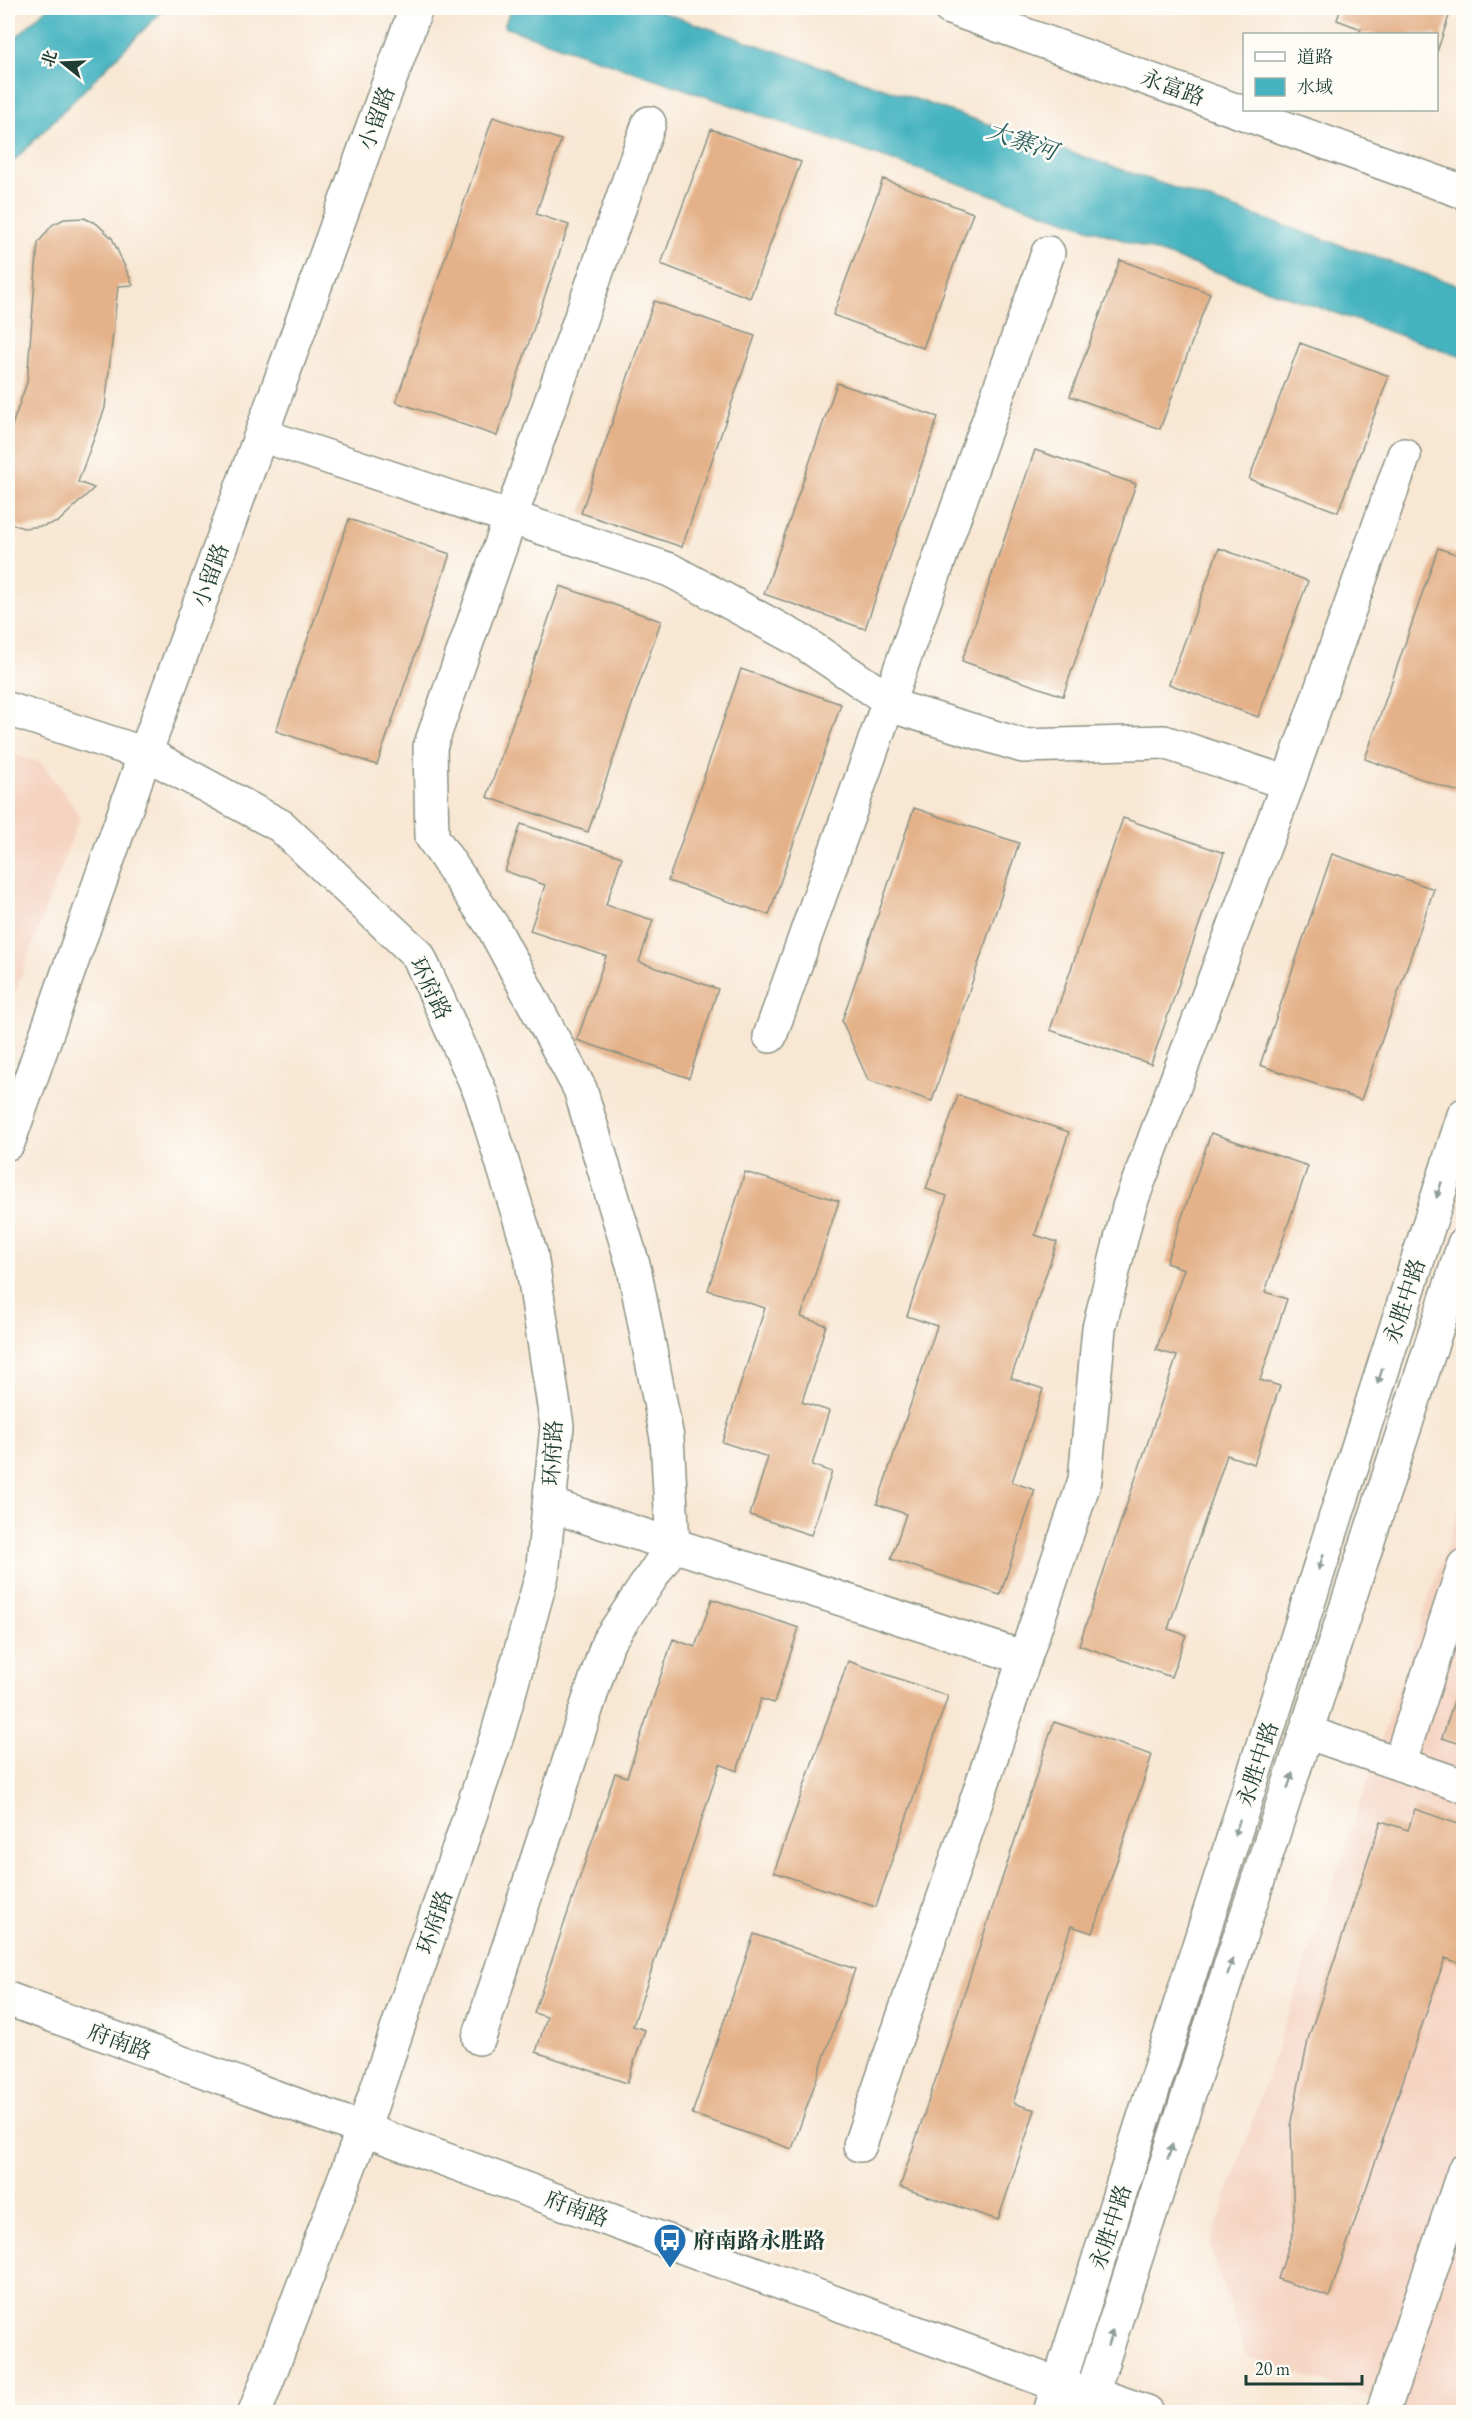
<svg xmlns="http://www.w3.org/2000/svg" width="1471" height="2420" font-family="'EB Garamond','Noto Serif SC',serif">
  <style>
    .built { fill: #f5d3c1 }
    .water { fill: #45b3c0; stroke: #32787a; stroke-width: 1.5 }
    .building { fill: #e4b188 }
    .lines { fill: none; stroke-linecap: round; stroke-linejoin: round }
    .minor-casing { stroke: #8c9284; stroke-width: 36 }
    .minor { stroke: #fff; stroke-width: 33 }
    .oneway { fill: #8f9e9a }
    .labels { text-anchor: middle; stroke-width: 5; stroke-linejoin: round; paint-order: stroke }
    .street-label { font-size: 22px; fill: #1f3d34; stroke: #fdfcf7 }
    .poi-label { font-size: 22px; font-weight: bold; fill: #1f3d34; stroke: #fdfcf7; text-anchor: start }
    .water-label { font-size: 24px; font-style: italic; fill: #2a605e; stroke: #fdfcf7 }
  </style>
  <rect width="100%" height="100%" fill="#fdfcf7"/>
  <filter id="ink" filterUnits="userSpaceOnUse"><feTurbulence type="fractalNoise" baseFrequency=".0167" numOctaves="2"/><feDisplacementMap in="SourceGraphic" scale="12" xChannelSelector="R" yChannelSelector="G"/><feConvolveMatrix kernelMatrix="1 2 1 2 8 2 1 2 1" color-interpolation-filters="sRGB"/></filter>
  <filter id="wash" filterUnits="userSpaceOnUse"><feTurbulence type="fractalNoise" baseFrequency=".008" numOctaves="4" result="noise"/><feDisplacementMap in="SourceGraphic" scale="24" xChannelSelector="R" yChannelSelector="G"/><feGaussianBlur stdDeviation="1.35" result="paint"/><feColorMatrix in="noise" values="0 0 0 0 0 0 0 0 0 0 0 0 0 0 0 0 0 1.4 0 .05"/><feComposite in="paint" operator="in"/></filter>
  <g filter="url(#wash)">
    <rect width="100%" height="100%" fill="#f8e7d3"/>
    <path class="built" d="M8,753L42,763L80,816L8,1012Z
      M1463,1498V2412H1412L1246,2356L1210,2246Z"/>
    <path class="water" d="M47,8H165L8,167V45Z
      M511,8H650L1463,287V357L504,27Z"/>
    <g id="blocks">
      <path class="building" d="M1341,8H1434L1450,13L1437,52L1436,34H1358L1361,29L1337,20Z
        M493,117L561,140L536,214L569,225L497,436L396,402Z
        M711,129L801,162L750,298L661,264Z
        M883,179L973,213L923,348L833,315Z
        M84,218L97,224L112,238L133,285L118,286L105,408L78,482L94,488L58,522L43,526L23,528L8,522V437L27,382L38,243L52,225L64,219Z
        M1120,260L1210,293L1160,429L1070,396Z
        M654,301L755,336L682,547L581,513Z
        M1300,343L1389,376L1338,512L1249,479Z
        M837,383L938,417L865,629L764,594Z
        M1035,450L1136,484L1063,696L962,661Z
        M349,519L450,554L377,765L276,731Z
        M1219,548L1308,581L1258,717L1169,684Z
        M1438,548L1464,557V794L1365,759Z
        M560,586L661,621L588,832L487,797Z
        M741,669L841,704L769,915L668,881Z
        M914,808L1019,843L932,1101L868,1080L842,1021Z
        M1123,818L1224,853L1151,1064L1050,1030Z
        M521,824L622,857L606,905L653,920L639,962L718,989L689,1078L577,1040L606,956L530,931L545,885L505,871Z
        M1332,854L1434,889L1361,1100L1260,1065Z
        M958,1095L1069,1132L1035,1235L1057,1242L1011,1378L1043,1389L1012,1482L1035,1490L1000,1595L891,1559L906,1514L877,1504L937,1326L907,1316L947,1196L926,1189Z
        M1211,1133L1308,1166L1265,1292L1287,1299L1260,1380L1280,1386L1254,1464L1227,1455L1168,1629L1186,1635L1171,1677L1079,1645L1177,1356L1156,1350L1184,1269L1166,1263Z
        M745,1172L839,1201L801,1317L826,1325L802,1402L829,1411L812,1465L832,1472L811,1535L750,1515L768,1457L722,1442L765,1308L708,1290Z
        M712,1599L799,1628L774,1703L761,1699L737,1771L720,1764L633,2026L645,2030L627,2083L536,2052L547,2017L534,2013L615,1773L627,1777L673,1639L695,1647Z
        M848,1661L948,1696L876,1907L774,1872Z
        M1463,1673H1464V1745L1442,1738Z
        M1054,1722L1152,1755L1093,1933L1071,1926L1013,2103L1035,2110L998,2220L900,2187Z
        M1415,1809L1464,1826V1965L1445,1958L1329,2297L1278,2279L1294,2230L1291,2121L1309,2036L1381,1821L1408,1830Z
        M754,1934L855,1969L792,2149L692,2114Z"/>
    </g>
  </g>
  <g filter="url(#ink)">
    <use href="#blocks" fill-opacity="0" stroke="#8c9284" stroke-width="1.5"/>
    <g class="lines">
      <g class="minor-casing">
        <path id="minor" d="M950,8L1464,192
          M261,435L670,570L801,641L902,709L1023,746L1164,742L1288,783
          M8,709L151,756L281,826L418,955L481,1094L531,1255L557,1426L542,1575L498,1733L363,2130L255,2412
          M770,1036L1048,253
          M8,1143L145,754L416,8
          M549,1505L1025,1658
          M1306,1732L1464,1786
          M1399,1764L1464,1566
          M8,1999L1059,2385L1092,2393L1147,2412
          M479,2038L608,1642L673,1545L667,1438L634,1268L580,1089L493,927L432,837L430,747L649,123
          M860,2145L1085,1480L1099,1328L1129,1207L1288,783L1404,455
          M1050,2412L1464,1115
          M1086,2412L1464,1244
          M1383,2412L1464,2171"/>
      </g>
      <use href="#minor" class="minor"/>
    </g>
    <defs><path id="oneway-solid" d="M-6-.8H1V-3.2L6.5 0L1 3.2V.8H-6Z" transform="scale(1.5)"/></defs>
    <g class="oneway">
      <use href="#oneway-solid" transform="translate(1439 1190) rotate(108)"/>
      <use href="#oneway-solid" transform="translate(1380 1376) rotate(108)"/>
      <use href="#oneway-solid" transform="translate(1321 1562) rotate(108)"/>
      <use href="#oneway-solid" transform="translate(1290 1781) rotate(-72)"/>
      <use href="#oneway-solid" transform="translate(1237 1828) rotate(108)"/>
      <use href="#oneway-solid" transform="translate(1230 1967) rotate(-72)"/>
      <use href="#oneway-solid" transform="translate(1170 2152) rotate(-72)"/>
      <use href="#oneway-solid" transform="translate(1110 2338) rotate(-72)"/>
    </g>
  </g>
  <defs>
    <g id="bus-pin" transform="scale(1.725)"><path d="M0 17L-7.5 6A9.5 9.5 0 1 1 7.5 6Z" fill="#1f6fb2" stroke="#fdfcf7"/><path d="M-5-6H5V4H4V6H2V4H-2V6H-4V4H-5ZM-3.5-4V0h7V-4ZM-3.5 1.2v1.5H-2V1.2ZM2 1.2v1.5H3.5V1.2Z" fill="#fff"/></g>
  </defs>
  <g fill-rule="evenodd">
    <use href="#bus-pin" x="670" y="2240"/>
  </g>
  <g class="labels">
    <g class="street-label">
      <text transform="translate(1173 87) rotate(20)" y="8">永富路</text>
      <text transform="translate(376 118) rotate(-70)" y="8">小留路</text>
      <text transform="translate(210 575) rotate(-70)" y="8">小留路</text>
      <text transform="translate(431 988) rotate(64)" y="8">环府路</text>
      <text transform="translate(1404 1301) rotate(-72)" y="8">永胜中路</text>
      <text transform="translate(552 1453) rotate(-87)" y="8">环府路</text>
      <text transform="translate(1257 1764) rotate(-72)" y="8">永胜中路</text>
      <text transform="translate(434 1922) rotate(-71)" y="8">环府路</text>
      <text transform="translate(120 2041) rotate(20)" y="8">府南路</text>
      <text transform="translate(577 2208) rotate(20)" y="8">府南路</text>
      <text transform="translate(1110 2227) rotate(-72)" y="8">永胜中路</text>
    </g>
    <g class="poi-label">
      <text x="693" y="2248">府南路永胜路</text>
    </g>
    <g class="water-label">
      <text transform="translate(1022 141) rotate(19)" y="8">大寨河</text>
    </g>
  </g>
  <rect width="1471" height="2420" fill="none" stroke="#fdfcf7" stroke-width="30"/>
  <rect x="1243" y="33" width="195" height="78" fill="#fdfcf7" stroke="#a4b0a9" stroke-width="1.5"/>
  <rect x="1255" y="52" width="30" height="9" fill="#ffffff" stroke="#a4b0a9" stroke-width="1.5"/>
  <text x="1297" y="63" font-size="18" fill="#1f3d34">道路</text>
  <rect x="1255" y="78" width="30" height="18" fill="#45b3c0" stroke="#a4b0a9" stroke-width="1.5"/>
  <text x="1297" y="93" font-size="18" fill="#1f3d34">水域</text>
  <g transform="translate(63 63) rotate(288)" stroke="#fdfcf7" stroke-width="4.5" paint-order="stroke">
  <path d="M0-4.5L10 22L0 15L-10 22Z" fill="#1f3d34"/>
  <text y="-9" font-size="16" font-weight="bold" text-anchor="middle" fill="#1f3d34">北</text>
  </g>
  <path d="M1246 2375v9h116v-9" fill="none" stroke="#1f3d34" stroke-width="3"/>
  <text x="1255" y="2375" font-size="18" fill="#1f3d34" stroke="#fdfcf7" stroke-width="4.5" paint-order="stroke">20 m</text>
</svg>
